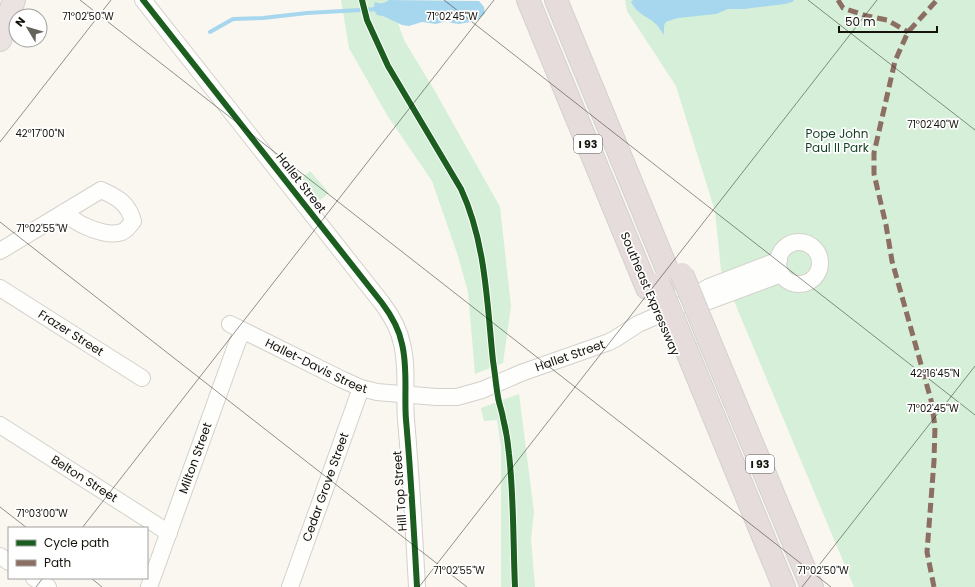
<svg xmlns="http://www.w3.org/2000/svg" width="975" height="587" font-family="Poppins,sans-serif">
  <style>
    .green { fill: #d5efd8 }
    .water { fill: #a7d6ef }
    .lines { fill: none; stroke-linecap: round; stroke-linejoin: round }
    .stream { stroke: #a7d6ef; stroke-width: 4 }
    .minor-casing { stroke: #d4d1cb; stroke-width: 18 }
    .trunk-casing { stroke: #d2d1ce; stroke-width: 24 }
    .motorway-casing { stroke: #d2d1ce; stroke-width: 24 }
    .minor { stroke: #fefefd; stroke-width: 16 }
    .trunk { stroke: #ebe2e2; stroke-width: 22 }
    .motorway { stroke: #e6dcdc; stroke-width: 22 }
    .motorway-bridge-casing { stroke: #d2d1ce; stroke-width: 24; stroke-linecap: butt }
    .motorway-bridge { stroke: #e6dcdc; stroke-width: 22 }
    .quiet { stroke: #8d6e63; stroke-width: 5; stroke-dasharray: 10 5; stroke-linecap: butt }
    .cycleway-casing { stroke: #fff; stroke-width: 8 }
    .cycleway { stroke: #1b5e20; stroke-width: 6 }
    .ticks { fill: none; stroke: #15120c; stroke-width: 1; stroke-opacity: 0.45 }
    .labels { text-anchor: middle; stroke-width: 3.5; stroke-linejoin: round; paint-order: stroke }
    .shield { fill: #fff; stroke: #5b5955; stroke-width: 1 }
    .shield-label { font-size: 11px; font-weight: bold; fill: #15120c }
    .park-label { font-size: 12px; fill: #123f23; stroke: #fff }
    .street-label { font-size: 12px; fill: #15120c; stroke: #fff }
    .ticks-label { font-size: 10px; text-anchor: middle; fill: #15120c; stroke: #fff; stroke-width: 3.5; stroke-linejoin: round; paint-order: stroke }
  </style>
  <rect width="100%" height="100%" fill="#f9f7f0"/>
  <path class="green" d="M341,0H390L404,40L436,93L500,207L511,306L503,363L475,374L468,292L458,256L432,181L387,115L349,48Z
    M625,0H975V587H854L721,270L715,211L676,86L627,11Z
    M310,171L329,193L320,200L302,178Z
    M519,394L534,512L531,539L535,587H501V446L497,420L484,421L481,408Z"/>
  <path class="water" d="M389,0L479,1L484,7L485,13L478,20L470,22L459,24L452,23L447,21L436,24L422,22L409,26L402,25L383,16L377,15C374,10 373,7 375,2C381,4 384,4 389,0Z
    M633,0H794L792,2L785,4L751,8L745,9H728L716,14L678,18L668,21L665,23L664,26V35C661,31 659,27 656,24C646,15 639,16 631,2Z"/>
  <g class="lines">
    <path class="stream" d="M210,32L233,19L263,18L307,13L378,9"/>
    <g class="minor-casing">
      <g id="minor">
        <path d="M143,0L382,303C391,315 399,328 402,344C408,368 404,394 406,420C411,475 414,531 417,587"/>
        <circle cx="799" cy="263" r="21"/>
        <path d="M0,251L101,190C117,197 128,203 133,221C130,225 127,230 122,232C111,236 95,231 85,226C77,223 70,217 64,212"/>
        <path id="s1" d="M0,288L142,378"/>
        <path d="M686,303L693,304L706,302L781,274"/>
        <path id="s2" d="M230,324L343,380L361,388L377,392L436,397H457L482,390L521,373L609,342L615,339L638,324L686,303L697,294L709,287L779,260"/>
        <path id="s3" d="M0,425L169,533"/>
        <path d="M0,556L9,562"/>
        <path d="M34,578L48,587"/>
        <path id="s4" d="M149,587L237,343L243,331"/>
        <path id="s5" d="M290,587L361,388"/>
      </g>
    </g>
    <g class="trunk-casing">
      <path id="trunk" d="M0,40L14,0"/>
    </g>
    <g class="motorway-casing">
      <path id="motorway" d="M528,0L647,288
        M556,0L671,279
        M709,340L812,587
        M686,349L784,587"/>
    </g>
    <use href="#minor" class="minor"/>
    <use href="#trunk" class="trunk"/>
    <use href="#motorway" class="motorway"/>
    <g class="motorway-bridge-casing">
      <path id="motorway-bridge" d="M682,274L709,340
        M659,284L686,349"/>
    </g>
    <use href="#motorway-bridge" class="motorway-bridge"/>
    <path class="quiet" d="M838,0L843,8L867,16L887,20L908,32
      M934,587L927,552L934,461L935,426L931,400L892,261L886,225L874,174V153L895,61L908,32L937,0"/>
    <g class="cycleway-casing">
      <path id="cycleway" d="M143,0L382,303C391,315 399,328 402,344C408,368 404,394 406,420C411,475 414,531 417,587
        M362,0L367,20L388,66L461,189C486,243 487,304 493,361C495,373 496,386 498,397C499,404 502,411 503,418C506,430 508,442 509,454C514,498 513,543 515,587"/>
    </g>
    <use href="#cycleway" class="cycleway"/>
  </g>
  <path class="ticks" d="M80,0L831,587M444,0L975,415M808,0L975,130M0,142L111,0M0,222L467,587M0,507L27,528M82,528L494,0M91,578L102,587M36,587L43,578M419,587L877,0M802,587L975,366"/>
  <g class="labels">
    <g class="shield">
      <rect x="574" y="135" width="28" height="18" rx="3"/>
      <rect x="746" y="455" width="28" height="18" rx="3"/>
    </g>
    <g class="shield-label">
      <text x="588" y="148">I 93</text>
      <text x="760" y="468">I 93</text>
    </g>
    <g class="park-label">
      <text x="837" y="138">Pope John<tspan x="837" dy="14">Paul II Park</tspan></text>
    </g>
    <g class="street-label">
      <text transform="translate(301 183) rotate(52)" y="4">Hallet Street</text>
      <text transform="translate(650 294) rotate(67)" y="4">Southeast Expressway</text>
      <text dy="4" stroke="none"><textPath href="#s1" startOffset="84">Frazer Street</textPath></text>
      <text dy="4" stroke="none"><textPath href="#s2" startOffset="363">Hallet Street</textPath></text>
      <text dy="4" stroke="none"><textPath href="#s2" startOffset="96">Hallet-Davis Street</textPath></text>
      <text dy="4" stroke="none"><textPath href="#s4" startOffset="137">Milton Street</textPath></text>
      <text dy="4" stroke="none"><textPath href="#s3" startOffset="100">Belton Street</textPath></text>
      <text dy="4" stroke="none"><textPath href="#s5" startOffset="106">Cedar Grove Street</textPath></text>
      <text transform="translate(400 491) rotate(-94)" y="4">Hill Top Street</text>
    </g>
  </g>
  <g class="ticks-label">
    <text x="88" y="20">71°02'50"W</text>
    <text x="452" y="20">71°02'45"W</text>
    <text x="933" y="128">71°02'40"W</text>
    <text x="40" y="137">42°17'00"N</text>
    <text x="42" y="232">71°02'55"W</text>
    <text x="935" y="377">42°16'45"N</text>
    <text x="933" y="412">71°02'45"W</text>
    <text x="42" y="517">71°03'00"W</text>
    <text x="459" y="574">71°02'55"W</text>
    <text x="823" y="574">71°02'50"W</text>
  </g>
  <rect x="8" y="527" width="140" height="52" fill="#ffffff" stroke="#a1a09e"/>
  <rect x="16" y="540" width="20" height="6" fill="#1b5e20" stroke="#a1a09e"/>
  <text x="44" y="547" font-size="12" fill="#15120c">Cycle path</text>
  <rect x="16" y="560" width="20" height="6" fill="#8d6e63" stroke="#a1a09e"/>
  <text x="44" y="567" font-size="12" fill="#15120c">Path</text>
  <g transform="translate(28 28) rotate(308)"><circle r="19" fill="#ffffff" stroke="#a1a09e"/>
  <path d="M0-3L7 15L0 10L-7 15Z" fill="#65625c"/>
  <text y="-6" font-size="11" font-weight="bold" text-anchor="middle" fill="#15120c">N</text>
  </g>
  <path d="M839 26v6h98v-6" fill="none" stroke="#15120c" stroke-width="2"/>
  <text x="845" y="26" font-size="12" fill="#15120c" stroke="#ffffff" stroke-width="3" paint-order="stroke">50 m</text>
</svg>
